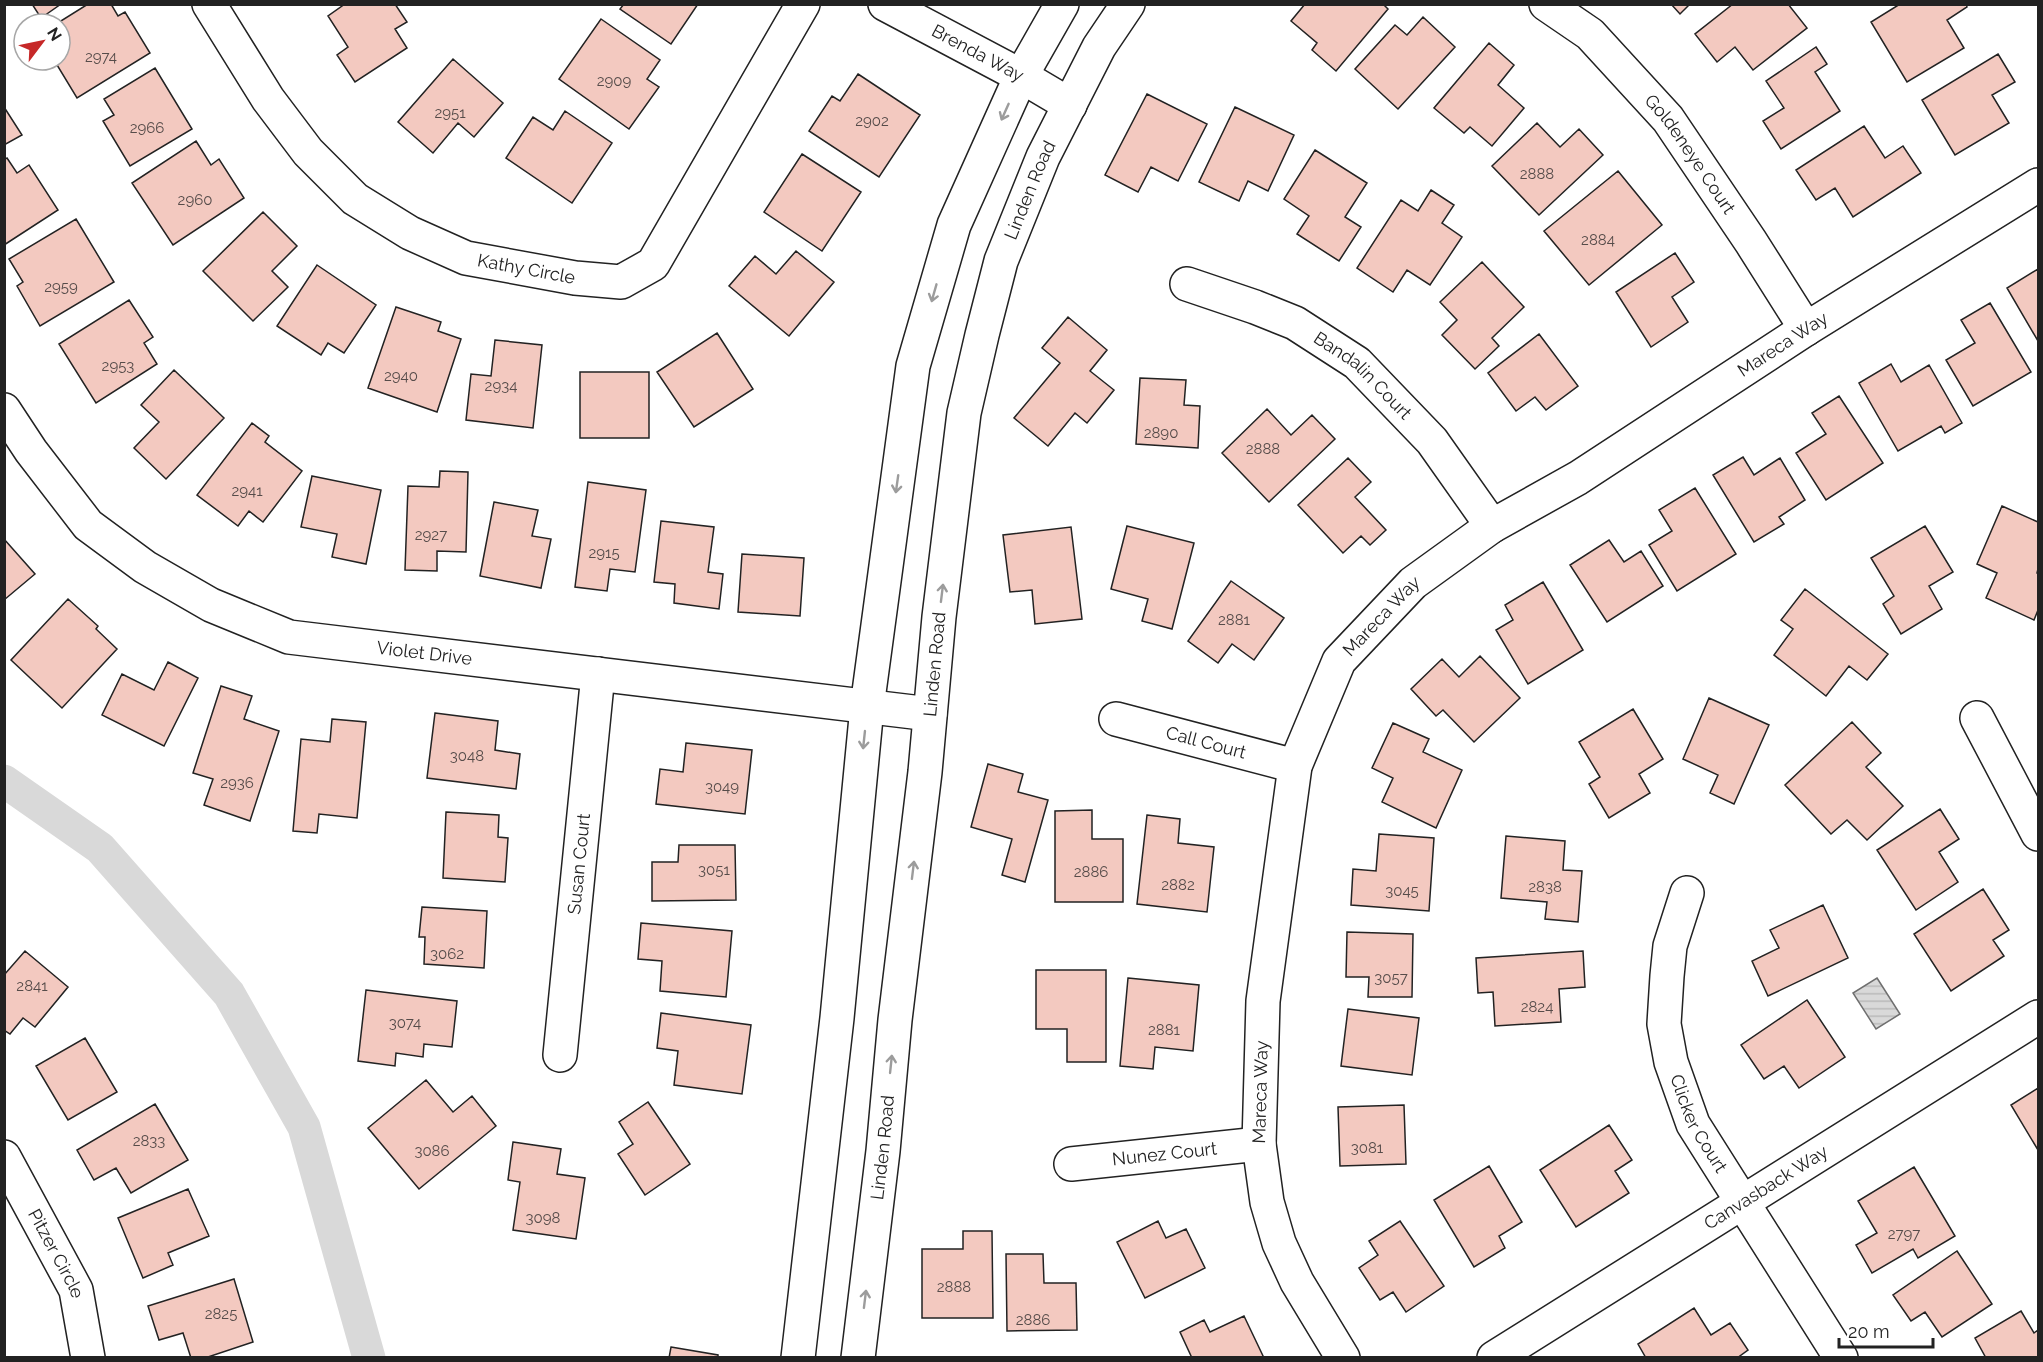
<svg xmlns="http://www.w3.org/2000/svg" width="2043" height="1362" font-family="Raleway,sans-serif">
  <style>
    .water { fill: url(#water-rules); stroke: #6f6f6f; stroke-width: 1.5 }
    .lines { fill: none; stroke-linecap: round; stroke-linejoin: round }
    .canal { stroke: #d9d9d9; stroke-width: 33 }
    .building { fill: #f3c9c0; stroke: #222; stroke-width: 1.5 }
    .minor-casing { stroke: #222; stroke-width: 36 }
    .minor { stroke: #fff; stroke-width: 33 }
    .oneway { stroke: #9c9c9c }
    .labels { text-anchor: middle; stroke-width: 4.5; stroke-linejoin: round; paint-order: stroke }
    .number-label { font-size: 15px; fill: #564c4a }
    .street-label { font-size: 18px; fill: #222; stroke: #fff }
  </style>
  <defs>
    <pattern id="water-rules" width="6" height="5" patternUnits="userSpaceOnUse" patternTransform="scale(1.5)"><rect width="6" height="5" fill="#d9d9d9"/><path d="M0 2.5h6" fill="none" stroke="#bababa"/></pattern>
  </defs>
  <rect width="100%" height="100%" fill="#fff"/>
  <path class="water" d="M1877,978L1900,1014L1876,1029L1853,993Z"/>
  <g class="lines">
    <path class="canal" d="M4,781L100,848L229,994L304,1127L369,1358"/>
  </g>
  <path class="building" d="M32,4H61L41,18Z
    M88,4H111L118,16L125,12L150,53L77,98L54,60H60V24H56Z
    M345,4H395L407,22L395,29L407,48L355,82L337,55L348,47L328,16Z
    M624,4H698L671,44L620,9Z
    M1305,4H1383L1388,9L1336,71L1312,50L1317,43L1291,21Z
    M1671,4H1690L1680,14Z
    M1733,4H1788L1807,28L1753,70L1735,47L1717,62L1695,34Z
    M1900,4H1966L1967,7L1947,20L1964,48L1907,82L1871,22Z
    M1423,17L1455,47L1398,109L1355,69L1395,25L1407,35Z
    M601,19L660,60L647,79L659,87L629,129L559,79Z
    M1489,43L1514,65L1498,85L1524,108L1492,146L1470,127L1464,133L1434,108Z
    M1816,47L1827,64L1815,72L1840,111L1781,149L1763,121L1784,108L1766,81Z
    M1998,54L2015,82L1992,95L2009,123L1955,155L1922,100Z
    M453,59L503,103L474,137L458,123L433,153L398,122Z
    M155,68L192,129L130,166L103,121L114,115L104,99Z
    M858,74L920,115L879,177L809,131L832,96L840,101Z
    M1147,94L1207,124L1178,181L1151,167L1138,192L1105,175Z
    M4,107L22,135L4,145Z
    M1235,107L1294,135L1268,191L1248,181L1239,201L1199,182Z
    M565,111L612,143L572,203L506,158L533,117L553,130Z
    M1537,123L1560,147L1579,129L1603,155L1539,215L1492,166Z
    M1864,126L1885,158L1903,146L1921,173L1853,217L1835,188L1816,200L1796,170Z
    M196,141L211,165L219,159L244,198L173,245L132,183Z
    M1315,150L1367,183L1345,217L1361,227L1339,261L1297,234L1309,216L1284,199Z
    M802,154L861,192L822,251L764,212Z
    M7,158L17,173L29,165L58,210L4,245V160Z
    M1618,171L1662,225L1589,285L1544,231Z
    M1431,190L1454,205L1442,223L1462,237L1430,285L1407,270L1393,292L1357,268L1401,200L1418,211Z
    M263,212L297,246L272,271L288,287L253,321L203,271Z
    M76,219L114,282L40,326L17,286L23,282L9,259Z
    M796,251L834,282L789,336L729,286L755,256L776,274Z
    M1675,253L1694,282L1672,297L1688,322L1651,347L1616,292Z
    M1482,262L1524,307L1492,338L1499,346L1475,369L1442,335L1457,320L1440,302Z
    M317,265L376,305L344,353L328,343L321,355L277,326Z
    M2038,269V341L2007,288Z
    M129,300L153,337L144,343L157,364L96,403L59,344Z
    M1990,303L2031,372L1973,406L1946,360L1975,343L1961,320Z
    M396,307L441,322L438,331L461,339L437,412L368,388Z
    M1068,317L1107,350L1090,371L1114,390L1087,423L1075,413L1048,446L1014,418L1060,363L1042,348Z
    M717,333L753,389L694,427L657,372Z
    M1539,334L1578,386L1546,410L1535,397L1516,411L1488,373Z
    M495,340L542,345L533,428L466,420L471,374L491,376Z
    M1891,364L1901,382L1929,365L1962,423L1945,433L1941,426L1898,451L1859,383Z
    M174,370L224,418L166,479L134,448L159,422L141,405Z
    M580,372H649V438H580Z
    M1140,378L1186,380L1184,405L1200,406L1198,448L1136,444Z
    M1839,396L1883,463L1826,500L1796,453L1826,434L1812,413Z
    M1267,409L1291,435L1312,415L1335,439L1269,502L1222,453Z
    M252,423L269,436L265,442L302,471L263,522L249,511L238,526L197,495Z
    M1743,457L1754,475L1780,458L1805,500L1779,517L1784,524L1754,542L1713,475Z
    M1348,458L1371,482L1355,497L1386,530L1370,545L1361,536L1343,553L1298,505Z
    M440,471L468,472L466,552L437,551V571L405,570L408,486L439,487Z
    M312,476L381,490L366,564L332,557L337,534L301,527Z
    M588,482L646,490L635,572L610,569L607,591L575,587Z
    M1695,488L1736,554L1677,591L1649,545L1672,531L1659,510Z
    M494,502L538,510L532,536L551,539L541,588L480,576Z
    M2002,506L2038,522V569L2037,573L2038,574V610L2034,620L1986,598L1997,573L1977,564Z
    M661,521L714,527L708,572L723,574L719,609L674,603L675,584L654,582Z
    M1127,526L1194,543L1172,629L1142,621L1148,599L1111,589Z
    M1925,526L1953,572L1929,586L1942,609L1901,634L1883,604L1894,596L1871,558Z
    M1071,527L1082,619L1035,624L1032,590L1010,592L1003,535Z
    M4,539L35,574L4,600Z
    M1609,540L1624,562L1641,551L1663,586L1607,622L1570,565Z
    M742,554L804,558L800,616L738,612Z
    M1231,581L1284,618L1254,660L1232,644L1218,663L1188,641Z
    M1543,582L1583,650L1528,684L1496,630L1513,620L1505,605Z
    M1805,589L1888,654L1867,680L1849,666L1826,696L1774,655L1793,629L1781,620Z
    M68,599L98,626L96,629L117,649L62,708L11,660Z
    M1480,656L1520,698L1474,742L1443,710L1436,716L1411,689L1442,659L1459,677Z
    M168,662L198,678L164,746L102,715L122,674L154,690Z
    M221,686L252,696L244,719L279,731L250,821L204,805L213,779L193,773Z
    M1709,698L1769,725L1734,804L1710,793L1718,775L1683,759Z
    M1633,709L1663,759L1639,774L1650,793L1609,818L1589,784L1600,777L1579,742Z
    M435,713L498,721L495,750L520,754L516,789L427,778Z
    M332,719L366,722L357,818L319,814L317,833L293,831L301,739L330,742Z
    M1852,722L1881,753L1866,767L1903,806L1867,840L1847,820L1831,834L1785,785Z
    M1393,723L1429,739L1423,752L1462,770L1436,828L1382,802L1393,778L1372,768Z
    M686,743L752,750L745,814L656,804L660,769L683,772Z
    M988,764L1023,774L1018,792L1048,800L1025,882L1002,875L1012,839L971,827Z
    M1940,809L1959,839L1939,852L1958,882L1916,910L1877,850Z
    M1092,810V839H1123V902H1055V811Z
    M446,812L499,815L498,837L508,838L505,882L443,878Z
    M1147,815L1180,819L1178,843L1214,847L1207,912L1137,904Z
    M1379,834L1434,838L1429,911L1351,905L1353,869L1376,871Z
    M1506,836L1565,841L1563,870L1582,871L1578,922L1545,919L1547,902L1501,898Z
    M679,845H735L736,900L652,901V862H678Z
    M1983,889L2009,930L1993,940L2004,956L1951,991L1914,934Z
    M1823,905L1848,958L1768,996L1752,961L1779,948L1770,930Z
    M422,907L487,911L484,968L424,964L425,937H419Z
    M641,923L732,931L726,997L660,991L662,961L638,959Z
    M1347,932L1413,934L1412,997H1368L1369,977H1346Z
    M25,951L68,987L35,1027L23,1018L10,1034L4,1030V975Z
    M1583,951L1585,987L1559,989L1561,1022L1495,1026L1493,992L1478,993L1476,958Z
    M1036,970H1106V1062H1067V1029H1036Z
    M1128,978L1199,985L1193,1051L1155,1047L1153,1069L1120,1066Z
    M366,990L457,1001L452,1047L424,1044L423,1057L396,1053L395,1066L358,1061Z
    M1807,1000L1845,1057L1799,1088L1784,1066L1764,1079L1741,1045Z
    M1348,1009L1419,1018L1412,1075L1341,1066Z
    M661,1013L751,1025L742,1094L674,1085L678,1051L657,1048Z
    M85,1038L117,1092L68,1120L36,1066Z
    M426,1080L453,1112L472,1096L496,1126L419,1189L368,1128Z
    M2038,1088V1150L2011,1105Z
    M648,1102L690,1164L645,1195L618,1154L633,1144L619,1122Z
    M155,1104L188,1160L131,1193L116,1168L94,1180L77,1150Z
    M1404,1105L1406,1164L1340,1166L1338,1107Z
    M1609,1125L1632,1160L1615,1171L1629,1193L1576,1227L1540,1170Z
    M513,1142L561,1149L557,1174L585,1178L576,1239L513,1230L520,1182L508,1180Z
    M1489,1166L1522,1222L1499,1236L1505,1248L1474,1267L1434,1200Z
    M1914,1167L1955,1236L1918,1258L1913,1249L1872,1273L1856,1245L1877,1233L1858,1201Z
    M188,1189L209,1236L168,1253L173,1265L143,1278L118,1218Z
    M1158,1221L1166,1238L1186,1229L1205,1268L1145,1298L1117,1242Z
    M1400,1221L1444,1286L1406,1312L1393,1292L1380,1300L1359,1268L1378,1255L1369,1241Z
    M963,1231H992L993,1318H922V1249H963Z
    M1957,1251L1992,1304L1942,1337L1925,1312L1911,1321L1893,1295Z
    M1006,1254H1043L1044,1283H1076L1077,1330L1007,1331Z
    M234,1279L253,1342L205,1358H191L183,1333L159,1340L148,1306Z
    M1694,1308L1711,1335L1730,1323L1748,1350L1737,1358H1646L1638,1344Z
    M2021,1311L2034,1333L2038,1330V1358H1986L1975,1338Z
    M1244,1316L1264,1358H1192L1180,1332L1204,1320L1210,1332Z
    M671,1347L718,1355V1358H669Z"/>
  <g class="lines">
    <g class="minor-casing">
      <g id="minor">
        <path id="s1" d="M209,4L268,99L308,152L355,199L410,233L466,258L575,278L621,282L653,264L803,4"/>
        <path id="s2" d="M885,4L1021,76L1070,105"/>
        <path id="s3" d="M1546,4L1590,34L1668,119L1751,242L1806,329"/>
        <path id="s4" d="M1187,284L1255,307L1295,323L1357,363L1432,441L1492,526"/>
        <path id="s5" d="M4,410L31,451L88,525L145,567L211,605L289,637L930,714"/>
        <path d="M1977,718L2038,834"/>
        <path id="s6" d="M1116,719L1295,766"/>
        <path id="s7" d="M1687,893L1670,946L1667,976L1664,1024L1671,1062L1693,1124L1841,1358"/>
        <path id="s8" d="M560,1055L598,674"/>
        <path id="s9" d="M4,1157L76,1290L88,1358"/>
        <path id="s10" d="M1071,1164L1259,1144"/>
        <path d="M798,1358L837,1018L867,707L913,366L954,225L1021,76L1062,4"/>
        <path id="s11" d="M858,1358L883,1151L895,1020L925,772L939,617L964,413L982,335L1001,261L1043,157L1099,47L1128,4"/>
        <path id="s12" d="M1343,1358L1297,1282L1279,1243L1267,1202L1259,1144L1263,1001L1295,766L1339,661L1413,583L1492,526L1578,478L1806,329L2038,185"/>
        <path id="s13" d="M1494,1358L2038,1017"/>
      </g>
    </g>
    <use href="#minor" class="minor"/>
  </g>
  <defs><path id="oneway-shaft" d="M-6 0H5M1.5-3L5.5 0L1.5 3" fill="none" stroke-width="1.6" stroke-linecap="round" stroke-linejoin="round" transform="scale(1.5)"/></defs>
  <g class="oneway">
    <use href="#oneway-shaft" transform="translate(1005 112) rotate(114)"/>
    <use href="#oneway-shaft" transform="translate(934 293) rotate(106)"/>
    <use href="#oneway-shaft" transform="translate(897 484) rotate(98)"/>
    <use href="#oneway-shaft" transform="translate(942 593) rotate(-83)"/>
    <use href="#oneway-shaft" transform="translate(864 740) rotate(96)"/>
    <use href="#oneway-shaft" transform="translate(913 870) rotate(-83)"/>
    <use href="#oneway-shaft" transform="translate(891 1064) rotate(-84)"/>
    <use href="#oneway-shaft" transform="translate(865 1299) rotate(-83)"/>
  </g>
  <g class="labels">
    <g class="number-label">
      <text x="101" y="62">2974</text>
      <text x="614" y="86">2909</text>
      <text x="450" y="118">2951</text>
      <text x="872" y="126">2902</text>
      <text x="147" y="133">2966</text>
      <text x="1537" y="179">2888</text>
      <text x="195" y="205">2960</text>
      <text x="1598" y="245">2884</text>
      <text x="61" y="292">2959</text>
      <text x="118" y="371">2953</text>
      <text x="401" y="381">2940</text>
      <text x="501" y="391">2934</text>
      <text x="1161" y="438">2890</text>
      <text x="1263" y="454">2888</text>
      <text x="247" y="496">2941</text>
      <text x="431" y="540">2927</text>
      <text x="604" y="558">2915</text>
      <text x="1234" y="625">2881</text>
      <text x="467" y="761">3048</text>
      <text x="237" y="788">2936</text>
      <text x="722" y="792">3049</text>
      <text x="714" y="875">3051</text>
      <text x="1091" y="877">2886</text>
      <text x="1178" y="890">2882</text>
      <text x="1545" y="892">2838</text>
      <text x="1402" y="896">3045</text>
      <text x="447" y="959">3062</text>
      <text x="1391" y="983">3057</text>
      <text x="32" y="991">2841</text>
      <text x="1537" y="1012">2824</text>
      <text x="405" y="1028">3074</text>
      <text x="1164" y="1035">2881</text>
      <text x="149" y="1146">2833</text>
      <text x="1367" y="1153">3081</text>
      <text x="432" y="1156">3086</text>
      <text x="543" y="1223">3098</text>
      <text x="1904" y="1239">2797</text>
      <text x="954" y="1292">2888</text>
      <text x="221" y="1319">2825</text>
      <text x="1033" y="1325">2886</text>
    </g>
    <g class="street-label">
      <text dy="6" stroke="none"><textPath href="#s2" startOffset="105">Brenda Way</textPath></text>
      <text dy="6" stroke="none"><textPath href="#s3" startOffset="210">Goldeneye Court</textPath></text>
      <text dy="6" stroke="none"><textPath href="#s11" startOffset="1184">Linden Road</textPath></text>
      <text dy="6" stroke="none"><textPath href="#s1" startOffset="432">Kathy Circle</textPath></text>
      <text dy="6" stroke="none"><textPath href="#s12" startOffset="1275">Mareca Way</textPath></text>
      <text dy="6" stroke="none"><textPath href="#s4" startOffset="201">Bandalin Court</textPath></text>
      <text dy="6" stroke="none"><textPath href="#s12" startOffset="789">Mareca Way</textPath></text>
      <text dy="6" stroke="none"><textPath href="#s5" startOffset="510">Violet Drive</textPath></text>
      <text dy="6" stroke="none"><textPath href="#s11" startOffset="698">Linden Road</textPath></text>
      <text dy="6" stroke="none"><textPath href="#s6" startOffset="93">Call Court</textPath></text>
      <text dy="6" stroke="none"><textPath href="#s8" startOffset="192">Susan Court</textPath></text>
      <text dy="6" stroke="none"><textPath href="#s12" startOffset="285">Mareca Way</textPath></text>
      <text dy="6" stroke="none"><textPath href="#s7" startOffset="240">Clicker Court</textPath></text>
      <text dy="6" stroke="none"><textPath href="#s11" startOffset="212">Linden Road</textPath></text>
      <text dy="6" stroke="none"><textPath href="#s10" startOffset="94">Nunez Court</textPath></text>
      <text dy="6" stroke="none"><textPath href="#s13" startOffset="321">Canvasback Way</textPath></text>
      <text dy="6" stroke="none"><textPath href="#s9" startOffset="110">Pitzer Circle</textPath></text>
    </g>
  </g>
  <rect width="2043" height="1362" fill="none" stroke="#222222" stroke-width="12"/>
  <g transform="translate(42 42) rotate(58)"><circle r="28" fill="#ffffff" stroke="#a7a7a7" stroke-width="1.5"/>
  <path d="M0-4.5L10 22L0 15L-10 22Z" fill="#c62828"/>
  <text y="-9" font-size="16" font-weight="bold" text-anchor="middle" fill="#222222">N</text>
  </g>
  <path d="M1839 1338v9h94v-9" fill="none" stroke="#222222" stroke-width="3"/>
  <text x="1848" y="1338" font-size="18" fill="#222222" stroke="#ffffff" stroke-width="4.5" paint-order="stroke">20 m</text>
</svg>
